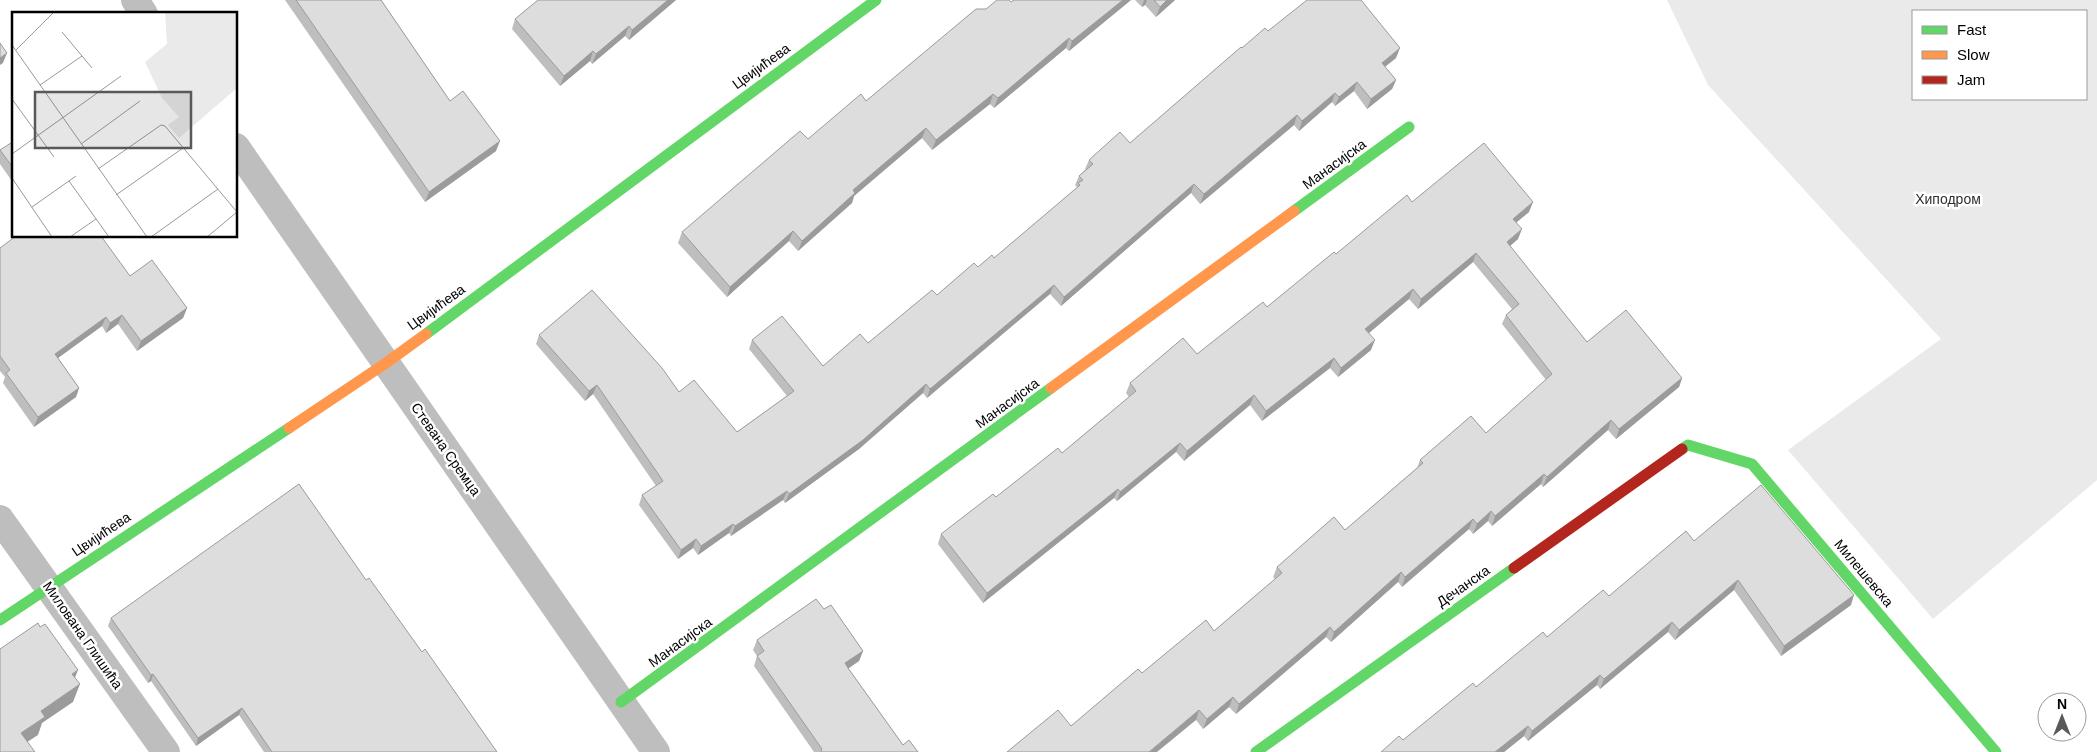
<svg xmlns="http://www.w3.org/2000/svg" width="2097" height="752" font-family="Arial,sans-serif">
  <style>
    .green { fill: #eaeaea; fill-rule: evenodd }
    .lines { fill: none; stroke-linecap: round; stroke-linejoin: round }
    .street { stroke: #bebebe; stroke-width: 28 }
    .fast { stroke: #63d668; stroke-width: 11 }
    .slow { stroke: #ff974d; stroke-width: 11 }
    .jam { stroke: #b3261e; stroke-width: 11 }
    .wall { fill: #bebebe }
    .shaded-wall { fill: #9b9b9b }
    .building { fill: #ddd; stroke: #9b9b9b }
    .labels { text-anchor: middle; stroke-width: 5; stroke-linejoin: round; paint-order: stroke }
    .street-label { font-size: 14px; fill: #000; stroke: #fff }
    .park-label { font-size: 14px; fill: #303030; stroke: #fff }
    .inset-road { fill: none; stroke: #999; stroke-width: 1 }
    .view { fill: #595959; fill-opacity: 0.15; stroke: #595959; stroke-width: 2.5 }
    .inset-edge { fill: none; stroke: #000; stroke-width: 2.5 }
  </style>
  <rect width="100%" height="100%" fill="#fff"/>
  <path class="green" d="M1667,0H2097V480L1933,619L1788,450L1941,339L1708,85ZM1913,11H2086V99H1913Z"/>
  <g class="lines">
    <path class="street" d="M135,0L144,14
      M236,147L656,752
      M0,519L166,752"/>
    <path class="fast" d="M1294,211L1409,127
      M426,334L876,0
      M1682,449L1688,445L1752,464L1996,752
      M0,620L289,428
      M621,702L1051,388
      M1256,752L1514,568"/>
    <path class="slow" d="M1051,388L1294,211
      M289,428L386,363L426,334"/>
    <path class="jam" d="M1514,568L1682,449"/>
  </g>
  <path class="wall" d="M285,0H381L450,101L496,151L425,202Z
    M538,0H676L629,40L625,36L592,64L590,61L560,86L512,29L515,19Z
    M1014,0H1131L1069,51L1066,48L994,108L990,104L932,150L922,138L854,196L852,203L798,251L789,241L727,297L678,243L682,232L808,139L866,101L986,9L1011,2Z
    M1135,0H1175L1156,17L1145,5L1142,7Z
    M1268,31L1396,58L1385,67L1396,80L1392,89L1367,109L1354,91L1335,106L1332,102L1299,131L1294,125L1200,204L1191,193L1061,306L1050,294L927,398L923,393L859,449L785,503L783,500L731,536L729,533L698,555L693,548L678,559L639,505L642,495L656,486L593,394L585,401L536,344L539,335L679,392L737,432L787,396L749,349L752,340L823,366L868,343L978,267L994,258L1077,188V187L1075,185L1079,176L1086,169H1085L1089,160L1130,143L1242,48Z
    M14,141V184L0,164V150Z
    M1412,202L1529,212L1516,223L1518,239L1510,246L1587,342L1682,378L1679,387L1616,439L1608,430L1543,487L1541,484L1492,526L1488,521L1473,534L1469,529L1402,587L1398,582L1331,642L1326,637L1236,714L1229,707L1203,729L1196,720L1071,726L1142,673L1214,631L1275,579L1273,577L1277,567L1345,530L1417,468L1420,460L1486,433L1546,380L1502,324L1506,315L1512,309L1473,262L1418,309L1409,299L1369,333L1371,350L1338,377L1330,368L1262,421L1250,405L1184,461L1176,452L1117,501L1114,498L983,603L938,544L941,534L1062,453L1129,397L1126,393L1130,383L1197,354L1267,307L1336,254Z
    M0,248L130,276L187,308L183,318L137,351L118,324L106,333L102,326L58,358L79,388L76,397L34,427L3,383L5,377L0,371Z
    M1694,541L1851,605L1781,656L1734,590L1675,640L1668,632L1600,689L1597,685L1528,741L1524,736L1504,752H1381L1403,740L1476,687L1547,637Z
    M366,580L422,652L497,752H264L239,715L196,746L151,681L148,683L108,626L111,618Z
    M824,609L863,651L859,661L848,668L903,745L918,752H814L754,666L757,656L753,650L757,640Z"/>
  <path class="shaded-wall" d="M668,0H676L629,40L632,30Z
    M1123,0H1131L1069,51L1072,41Z
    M1144,0H1147L1145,5L1142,7Z
    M1167,0H1175L1156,17L1160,7Z
    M629,26L625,36L592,64L596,54Z
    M1069,38L1066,48L994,108L998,98Z
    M1400,48L1396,58L1378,72L1382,63Z
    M593,51L590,61L560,86L564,76Z
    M7,53L3,63L0,65V58Z
    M1396,80L1392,89L1367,109L1371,99Z
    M1357,82L1354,91L1335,106L1339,97Z
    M1335,93L1332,102L1299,131L1302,121Z
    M993,94L990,104L932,150L936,140Z
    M1297,115L1294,125L1200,204L1204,194Z
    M926,128L922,138L854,196L852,203L798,251L802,241L853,190Z
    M500,141L496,151L425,202L429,192Z
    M1194,184L1191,193L1061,306L1064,297Z
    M1533,202L1529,212L1509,228L1513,219Z
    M1522,229L1518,239L1503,252L1507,242Z
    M793,231L789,241L727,297L730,287Z
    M1476,253L1473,262L1418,309L1421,299Z
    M1054,285L1050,294L927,398L930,389Z
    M1413,289L1409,299L1362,339L1365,329Z
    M187,308L183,318L137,351L141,341Z
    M122,315L118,324L106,333L110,323Z
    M106,317L102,326L51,363L55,354Z
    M1375,340L1371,350L1338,377L1341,368Z
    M1334,358L1330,368L1262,421L1266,411Z
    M1682,378L1679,387L1616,439L1619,429Z
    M926,384L923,393L859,449L785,503L789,494Z
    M597,385L593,394L585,401L589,391Z
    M79,388L76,397L34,427L38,417Z
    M1254,395L1250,405L1184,461L1187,451Z
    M1611,420L1608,430L1543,487L1547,477Z
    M1180,443L1176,452L1117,501L1120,492Z
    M1544,474L1541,484L1492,526L1495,516Z
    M1118,489L1114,498L983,603L987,593Z
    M787,491L783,500L731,536L735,526Z
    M1491,511L1488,521L1473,534L1477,524Z
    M1473,519L1469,529L1402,587L1405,577Z
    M733,524L729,533L698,555L701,546Z
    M696,539L693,548L678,559L681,550Z
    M1401,572L1398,582L1331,642L1334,632Z
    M1738,580L1734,590L1675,640L1679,630Z
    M1854,595L1851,605L1781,656L1784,646Z
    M1672,622L1668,632L1600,689L1604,679Z
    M1330,627L1326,637L1236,714L1239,704Z
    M863,651L859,661L842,673L845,663Z
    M78,670L71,688L72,674Z
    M153,674L151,681L148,683L151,675Z
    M1600,675L1597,685L1528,741L1532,731Z
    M80,684L73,702L42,723L38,735L15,750L21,733L41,711Z
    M1233,697L1229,707L1203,729L1207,719Z
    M242,708L239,715L196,746L198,738Z
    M1199,710L1196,720L1157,752H1149Z
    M1528,726L1524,736L1504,752H1495Z"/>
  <path class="building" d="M296,0H381L450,101L463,91L500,141L429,192Z
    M538,0H668L632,30L629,26L596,54L593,51L564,76L515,19Z
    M997,0H1009L1011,2L1014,0H1123L1072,41L1069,38L998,98L993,94L936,140L926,128L853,190L855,193L802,241L793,231L730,287L682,232L800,131L808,139L861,94L866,101L976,9H986Z
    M1154,0H1167L1160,7Z
    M1307,0H1361L1400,48L1382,63L1396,80L1371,99L1357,82L1339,97L1335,93L1302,121L1297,115L1204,194L1194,184L1064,297L1054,285L930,389L926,384L863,440L789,494L787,491L735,526L733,524L701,546L696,539L681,550L642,495L663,481L597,385L589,391L539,335L592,290L662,368L679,392L694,380L737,432L794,391L752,340L782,316L823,366L860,334L868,343L932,290L937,295L974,263L978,267L992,255L994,258L1080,185L1078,183L1083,180L1079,176L1093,164L1089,160L1120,132L1130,143L1241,47L1242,48L1265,28L1268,31Z
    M0,43L7,53L0,58Z
    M14,141V169L0,150Z
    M1484,143L1533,202L1513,219L1522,229L1507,242L1587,342L1626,310L1682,378L1619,429L1611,420L1547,477L1544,474L1495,516L1491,511L1477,524L1473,519L1405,577L1401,572L1334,632L1330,627L1239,704L1233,697L1207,719L1199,710L1149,752H1007L1058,710L1071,726L1138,669L1142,673L1206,620L1214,631L1282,573L1277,567L1334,517L1345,530L1423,463L1420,460L1471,416L1486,433L1552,374L1506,315L1519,304L1476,253L1421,299L1413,289L1365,329L1375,340L1341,368L1334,358L1266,411L1254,395L1187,451L1180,443L1120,492L1118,489L987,593L941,534L993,494L996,497L1058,448L1062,453L1136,391L1130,383L1183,338L1197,354L1263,302L1267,307L1334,252L1336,254L1407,195L1412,202Z
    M16,236H101L130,276L152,260L187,308L141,341L122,315L110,323L106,317L55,354L79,388L38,417L6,373L10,370L0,356V248Z
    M299,484L366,580L369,578L422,652L425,649L497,752H272L242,708L198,738L153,674L151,675L111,618Z
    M1761,485L1854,595L1784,646L1738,580L1679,630L1672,622L1604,679L1600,675L1532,731L1528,726L1495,752H1381L1399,736L1403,740L1473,683L1476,687L1543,632L1547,637L1603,590L1609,596L1686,531L1694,541Z
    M816,599L824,609L831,605L863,651L845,663L848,668L903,745L909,740L918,752H822L821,750L822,749L757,656L764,651L757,640Z
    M38,623L40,627L45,624L78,670L72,674L80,684L41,711L45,717L21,733L35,752H0V649Z"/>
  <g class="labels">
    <g class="street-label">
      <text transform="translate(761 66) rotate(-36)" y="5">Цвијићева</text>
      <text transform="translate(1334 164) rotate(-36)" y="5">Манасијска</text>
      <text transform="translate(436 307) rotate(-36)" y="5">Цвијићева</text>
      <text transform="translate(1007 403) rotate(-36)" y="5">Манасијска</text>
      <text transform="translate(446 449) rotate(55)" y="5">Стевана Сремца</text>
      <text transform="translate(101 534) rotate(-34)" y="5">Цвијићева</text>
      <text transform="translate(1864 573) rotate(50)" y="5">Милешевска</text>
      <text transform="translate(1463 586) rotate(-35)" y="5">Дечанска</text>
      <text transform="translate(83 635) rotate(55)" y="5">Милована Глишића</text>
      <text transform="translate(680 642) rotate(-36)" y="5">Манасијска</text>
    </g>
    <g class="park-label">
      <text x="1948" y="204">Хиподром</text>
    </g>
  </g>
  <g transform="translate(12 12)">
    <rect width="225" height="225" fill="#fff"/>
    <path d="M153,0H225V76L167,126L156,113L167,105L150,86L133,50L155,32Z" fill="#eaeaea"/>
    <path class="inset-road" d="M50,20L80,56M0,33L135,225M4,38L42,0M28,73L70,44M0,87L42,145M69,132L128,89M0,142L109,64M86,157L149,113L153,114L225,200L195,225M0,166L40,225M57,169L97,225M104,183L171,136M20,195L64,164M58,225L84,207M139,225L206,177"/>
    <path class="view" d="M23,80H179V136H23Z"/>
    <rect width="225" height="225" class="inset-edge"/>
  </g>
  <rect x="1912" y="10" width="175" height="90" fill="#ffffff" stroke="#999999"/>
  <rect x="1922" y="26" width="25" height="8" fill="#63d668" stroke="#999999"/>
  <text x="1957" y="35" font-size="15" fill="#000000">Fast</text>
  <rect x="1922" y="51" width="25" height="8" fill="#ff974d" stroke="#999999"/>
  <text x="1957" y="60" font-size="15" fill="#000000">Slow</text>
  <rect x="1922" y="76" width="25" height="8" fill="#b3261e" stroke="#999999"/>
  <text x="1957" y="85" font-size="15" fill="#000000">Jam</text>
  <g transform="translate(2062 717)"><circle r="24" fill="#ffffff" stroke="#999999"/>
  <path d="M0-4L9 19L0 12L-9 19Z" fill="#595959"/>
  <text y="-8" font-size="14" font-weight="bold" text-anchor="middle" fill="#000000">N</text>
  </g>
</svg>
